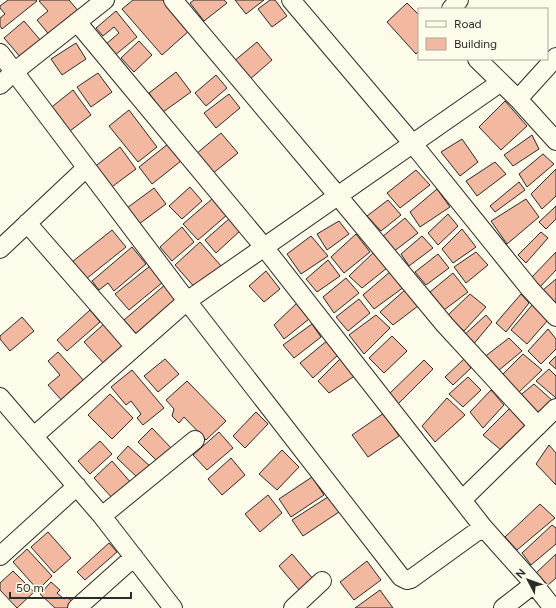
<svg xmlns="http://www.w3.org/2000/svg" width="556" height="608" font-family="Figtree,sans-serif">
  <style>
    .building { fill: #f2b8a0; stroke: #2b2b2b }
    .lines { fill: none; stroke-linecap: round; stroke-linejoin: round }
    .minor-casing { stroke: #2b2b2b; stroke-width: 20 }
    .minor { stroke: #fdfbea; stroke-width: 18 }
  </style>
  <rect width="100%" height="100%" fill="#fdfbea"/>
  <path class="building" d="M8,0H36L37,1L2,29L0,26V18L5,14L0,8V6Z
    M41,0H69L80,13L51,37L37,20L48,11L39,1Z
    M133,0H163L190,30L162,55L122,9Z
    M194,0H224L227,3L204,21L190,3Z
    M235,0H264L246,14Z
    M270,0H275L287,16L272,27L258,9Z
    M407,3L419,15V51L416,54L387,22Z
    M116,11L137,37L114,56L105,45L119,33L114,27L103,36L96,28Z
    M24,21L42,42L22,59L4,38Z
    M139,41L152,55L134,72L121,58Z
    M257,42L272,60L249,80L233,62Z
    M76,43L86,59L62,75L51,59Z
    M176,72L191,92L163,112L149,93Z
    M98,73L112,92L91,107L77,87Z
    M216,75L227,88L206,106L195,93Z
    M73,90L91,115L66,134L48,110Z
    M229,94L240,108L216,128L204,113Z
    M505,101L527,126L501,150L479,127Z
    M129,110L157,147L138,162L109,126Z
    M221,133L238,153L212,174L196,154Z
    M532,135L539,149L513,166L504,155Z
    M462,139L478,162L460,176L441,152Z
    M168,144L181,161L152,184L139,167Z
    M120,147L136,169L109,189L93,168Z
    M543,154L554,164L527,187L519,174Z
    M495,162L506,174L477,196L466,181Z
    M556,169V196L542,209L531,194Z
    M416,170L430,185L400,208L387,193Z
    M519,182L525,190L495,212L490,206Z
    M190,187L202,201L182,219L169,206Z
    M154,188L166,204L139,224L127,208Z
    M437,189L450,207L420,227L410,212Z
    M212,199L227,215L198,240L183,224Z
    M526,199L539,217L507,244L491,221Z
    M388,200L401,215L381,231L367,216Z
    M556,206V219L546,229L539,222Z
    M448,214L458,226L438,245L428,233Z
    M230,218L241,230L216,253L205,240Z
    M405,218L418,233L393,252L382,237Z
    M339,221L349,234L327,250L317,234Z
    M182,227L194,242L172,261L160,247Z
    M462,229L476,247L453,263L442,249Z
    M112,230L126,247L86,279L72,262Z
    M541,232L548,238L526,263L518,255Z
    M356,234L370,252L344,273L331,257Z
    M311,236L328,256L301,274L287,254Z
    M422,236L433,248L409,266L401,254Z
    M200,242L222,267L197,290L175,265Z
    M132,247L146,264L114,291L108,283L99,290L92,281Z
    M374,252L387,268L362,288L349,276Z
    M476,252L488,265L466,283L454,267Z
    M556,252V270L538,289L530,279Z
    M438,254L449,268L426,285L415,272Z
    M328,260L340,276L317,292L306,279Z
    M150,266L163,282L129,310L115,294Z
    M266,271L280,289L264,302L249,286Z
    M391,271L404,287L374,309L363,295Z
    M453,273L468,292L444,310L430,292Z
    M346,278L359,293L334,313L323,297Z
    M556,279V303L543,290Z
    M166,284L181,301L139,337L124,320Z
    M405,290L418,306L393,325L380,312Z
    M470,294L486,307L464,331L447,316Z
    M521,294L529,303L506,332L496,323Z
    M359,299L370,313L348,331L336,317Z
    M298,302L309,319L284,339L274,325Z
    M533,304L548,320L527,344L511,330Z
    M90,310L100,322L67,351L57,340Z
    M376,315L390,328L364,354L349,335Z
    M486,315L492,322L472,346L462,337Z
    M22,317L34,331L10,351L0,339V336Z
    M105,323L127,347L106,366L84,342Z
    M312,324L321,337L294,358L283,345Z
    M548,329L556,339V349L541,364L528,351Z
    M392,336L407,351L384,373L369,358Z
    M509,338L522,351L498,371L483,358Z
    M328,340L338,355L313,378L300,363Z
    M58,352L86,383L64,403L48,385L60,375L48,361Z
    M523,354L542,370L518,393L500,377Z
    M556,356V369L549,363Z
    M341,358L356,375L329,393L318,381Z
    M165,359L179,374L158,392L144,376Z
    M464,359L471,368L453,385L445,377Z
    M424,360L433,369L396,406L386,397Z
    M549,369L556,376V398L536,381Z
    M132,370L164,408L143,425L137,418L141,414L131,401L126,405L111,387Z
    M468,377L481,390L463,407L449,394Z
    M187,381L226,421L206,440L184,417L179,423L172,416L174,409L166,400Z
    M534,384L554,402L538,416L518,397Z
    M491,390L504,405L483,428L470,412Z
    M110,394L133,418L112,439L88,415Z
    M447,398L465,415L435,442L422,426Z
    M510,408L527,425L501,450L483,435Z
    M256,412L268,424L245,448L233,436Z
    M384,413L399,436L368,457L352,435Z
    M152,428L173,450L160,464L138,442Z
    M219,432L233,448L207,470L193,455Z
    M100,441L112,454L90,474L78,461Z
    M549,445L556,453V485L536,464Z
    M128,446L152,468L141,481L117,458Z
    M282,450L299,467L277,490L259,474Z
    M231,458L245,475L222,495L208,479Z
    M112,461L132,484L114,500L94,478Z
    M312,477L324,495L291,517L279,499Z
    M268,495L282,513L260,532L245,514Z
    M331,495L342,510L303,536L292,520Z
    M540,504L555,518L517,550L505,537Z
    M552,525L556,528V544L531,565L522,553Z
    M48,532L71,558L54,573L31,547Z
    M109,543L117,552L85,580L77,572Z
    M27,549L52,576L38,590L13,562Z
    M292,554L314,580L300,591L279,566Z
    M556,554V578L548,585L536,573Z
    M367,561L381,580L354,600L340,582Z
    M13,571L34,592L17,608L0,590V583Z
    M51,582L60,590L57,593L64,599L67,597L74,603L70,608H55L40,594Z
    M380,590L393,608H355Z"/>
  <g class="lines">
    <g class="minor-casing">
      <path id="minor" d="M173,0L338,196L445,325L538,426
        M291,0L413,144L530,289L556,317
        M451,9L459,0
        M77,22L264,247L462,500
        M0,53L187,301L401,577L407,580L411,579L483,527
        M477,59L518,99L556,141
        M0,85L14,72L105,0
        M518,99L556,57
        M27,223L135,347
        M0,249L86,168
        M0,397L102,516L173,608
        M34,436L187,301L501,82
        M102,516L195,440
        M0,556L77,486
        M534,584L483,527L462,500L556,408
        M77,608L134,557
        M293,608L322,581
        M503,608L534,584L553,608"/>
    </g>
    <use href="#minor" class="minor"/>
  </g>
  <rect x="418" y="8" width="130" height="52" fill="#fdfbea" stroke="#a9a89e"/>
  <rect x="426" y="21" width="20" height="6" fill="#fdfbea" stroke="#a9a89e"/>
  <text x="454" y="28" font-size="12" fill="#2b2b2b">Road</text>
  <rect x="426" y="38" width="20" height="12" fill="#f2b8a0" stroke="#a9a89e"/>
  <text x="454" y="48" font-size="12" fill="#2b2b2b">Building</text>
  <g transform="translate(528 580) rotate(311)" stroke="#fdfbea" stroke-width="3" paint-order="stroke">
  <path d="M0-3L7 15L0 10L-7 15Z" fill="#2b2b2b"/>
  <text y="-6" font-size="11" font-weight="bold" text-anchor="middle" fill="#2b2b2b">N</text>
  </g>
  <path d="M10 592v6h121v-6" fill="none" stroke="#2b2b2b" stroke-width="2"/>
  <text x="16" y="592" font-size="12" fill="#2b2b2b" stroke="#fdfbea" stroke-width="3" paint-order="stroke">50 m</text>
</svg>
